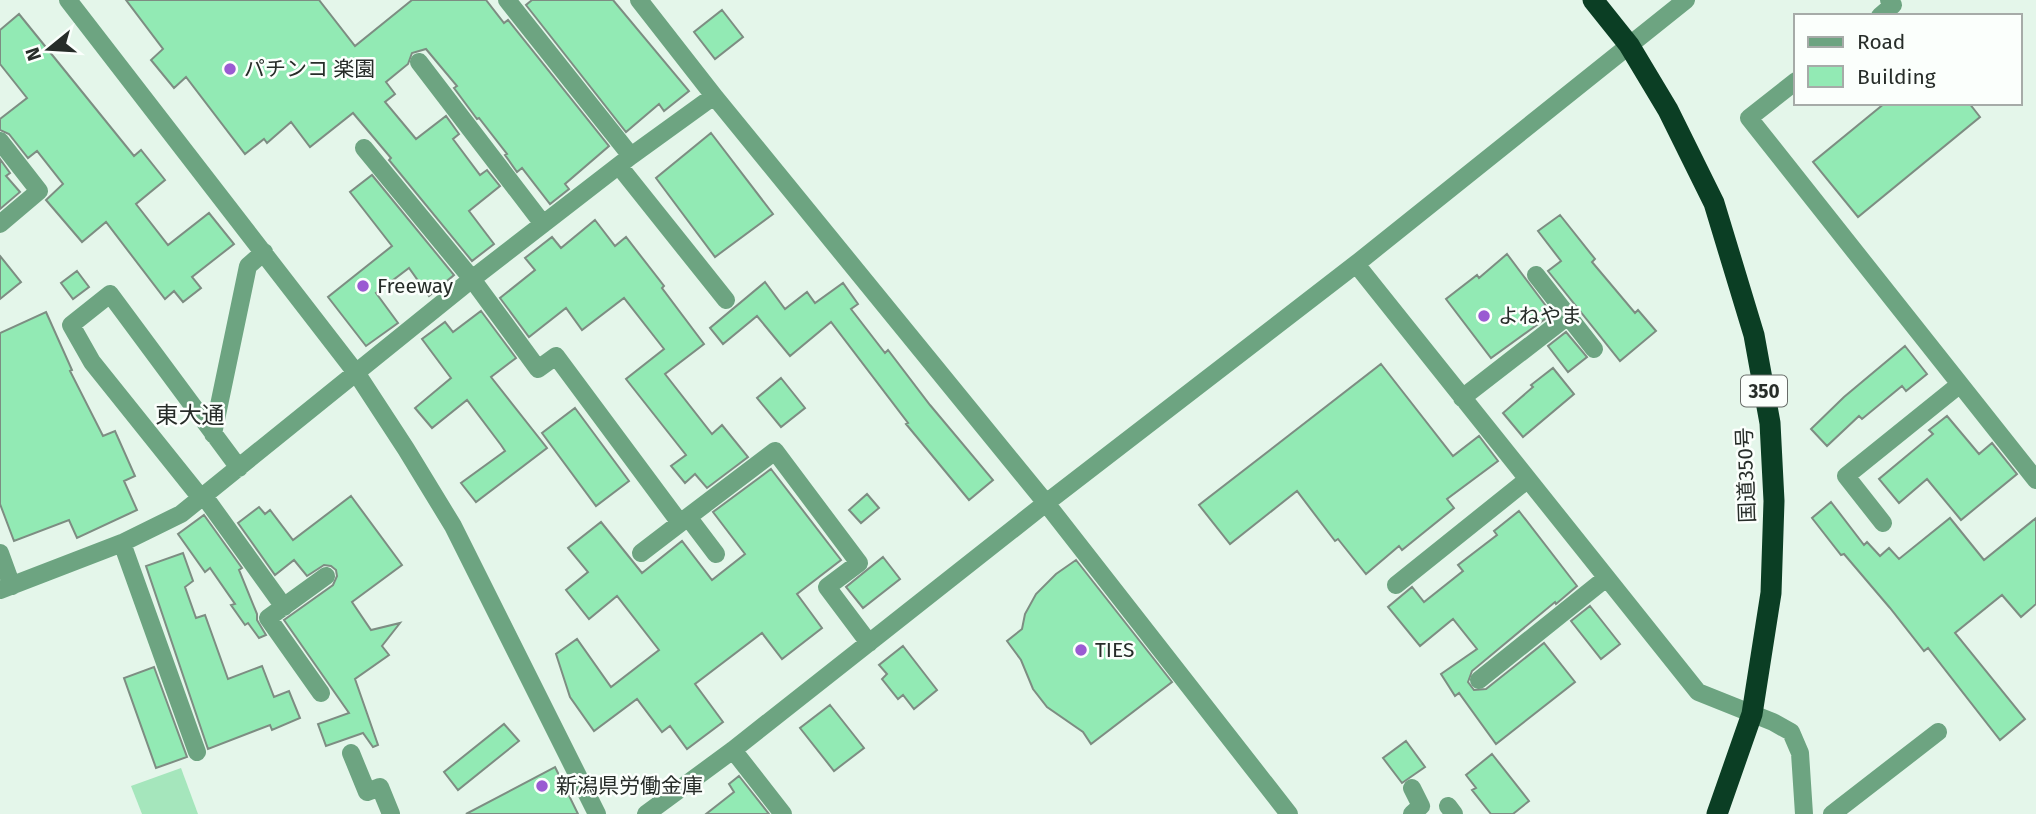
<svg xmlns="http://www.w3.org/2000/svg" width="2036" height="814" font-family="'Fira Sans','Noto Sans JP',sans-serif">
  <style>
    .green { fill: #a5e6bc }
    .building { fill: #92eab4; stroke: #7d8d82; stroke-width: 2 }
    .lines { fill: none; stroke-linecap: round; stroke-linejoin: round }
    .minor { stroke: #6da481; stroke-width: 18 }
    .highway { stroke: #0b3e24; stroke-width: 21 }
    .poi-dot { fill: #9a5bd2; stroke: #fbfffc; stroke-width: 2.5 }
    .labels { text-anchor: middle; stroke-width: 5; stroke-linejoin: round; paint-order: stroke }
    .shield { fill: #fbfffc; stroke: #676c68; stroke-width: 2 }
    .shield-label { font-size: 19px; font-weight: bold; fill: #272d29 }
    .poi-label { font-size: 21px; fill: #272d29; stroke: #fbfffc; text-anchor: start }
    .street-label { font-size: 21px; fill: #272d29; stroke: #fbfffc }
    .neighbourhood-label { font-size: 23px; fill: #272d29; stroke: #fbfffc }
  </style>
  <rect width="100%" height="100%" fill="#e4f6ea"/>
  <path class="green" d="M181,768L198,814H142L131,786Z"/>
  <path class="building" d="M126,0H319L355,46L412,0H486L504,23L508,20L609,146L565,184L569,189L550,204L522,168L517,172L505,155L507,154L479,118L477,119L454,88L457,86L426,49L412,53L408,64L386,82L395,94L385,102L416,139L446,116L459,134L453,139L480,175L487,170L500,186L469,211L494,244L472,261L389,160L391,158L353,113L310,147L291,122L267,143L264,139L245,154L186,77L174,88L151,60L163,49Z
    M532,0H613L689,91L664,111L659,104L626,132L526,5Z
    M722,10L743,37L715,59L694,32Z
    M19,14L134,156L141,150L165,180L136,204L168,245L209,213L234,244L192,277L201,288L183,302L174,291L165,299L106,222L82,242L46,200L63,184L37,151L28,158L9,134L0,130V119L27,98L0,64V30Z
    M1885,103H1969L1980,117L1858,217L1813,162Z
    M711,133L773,214L715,257L656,178Z
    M0,159L10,173L6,176L20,192L0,209Z
    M372,175L454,275L429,296L409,268L376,293L398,323L366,346L328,297L392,246L350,192Z
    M1560,215L1595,259L1592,262L1635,313L1638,310L1656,331L1620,361L1548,271L1561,261L1538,231Z
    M595,220L615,246L626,237L664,286L662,288L704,344L665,374L712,434L722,425L748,457L707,488L695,474L685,483L671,466L686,455L626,379L664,349L624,298L582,330L566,308L529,337L500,298L535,270L525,258L552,237L561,248Z
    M1507,254L1552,314L1491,358L1446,299L1477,275L1479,278Z
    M0,256L21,282L0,299Z
    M77,271L89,287L73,299L61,283Z
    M765,282L785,309L807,292L815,303L843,283L858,304L851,309L885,353L888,350L930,405L993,480L969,500L906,424L908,423L831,322L790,356L757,316L723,344L710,328Z
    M481,311L516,358L491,377L547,448L476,502L461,483L505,451L501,445L467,400L432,428L415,408L451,378L422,339L445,322L453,332Z
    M46,312L72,370L70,371L103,436L115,431L135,476L124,481L137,510L77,538L69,520L14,541L0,504V333Z
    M1566,332L1587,357L1568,372L1548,346Z
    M1905,346L1927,374L1906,391L1902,386L1862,419L1859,416L1827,446L1811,429L1844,397Z
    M1381,364L1453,456L1479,436L1498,461L1447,499L1454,508L1402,550L1399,546L1366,574L1338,539L1335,541L1297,491L1230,544L1199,505Z
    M1553,368L1574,394L1523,437L1503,413L1533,387L1531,385Z
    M781,378L805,408L781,427L757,398Z
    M575,408L629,481L596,506L542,433Z
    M1947,416L1979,454L1992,443L2017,474L1961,520L1927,479L1899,503L1879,479L1933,434L1929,430Z
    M771,469L841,560L797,594L822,628L782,659L762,633L695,684L723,722L687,749L670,726L662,732L637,699L594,731L570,697L556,654L577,639L611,687L659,650L617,596L589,619L566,590L588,572L568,548L601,522L642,573L682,541L712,580L745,554L713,512Z
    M867,494L879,508L861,523L849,510Z
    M351,496L402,565L352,602L371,630L400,623L382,646L389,655L355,679L378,745L373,747L363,733L326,746L318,724L349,713L284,620L333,585L337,576L336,570L331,566L324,565L307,576L294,560L275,575L238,523L259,507L265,514L270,510L293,540Z
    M1831,502L1864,545L1867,542L1880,556L1889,548L1899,559L1950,518L1984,560L2036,518V604L2021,617L2002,595L1955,633L2025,719L2000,740L1928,648L1924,651L1890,608L1844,554L1841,555L1812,518Z
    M1519,511L1577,586L1556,604L1555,602L1472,671L1468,682L1474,690L1486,689L1544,643L1575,682L1496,744L1459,693L1455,696L1441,674L1477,649L1453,619L1420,646L1388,607L1412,587L1424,602L1463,571L1458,565L1497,535L1494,531Z
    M204,515L242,568L239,570L257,614V620L266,635L259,638L248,623L245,625L231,605L235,604L210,568L205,572L178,534Z
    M183,553L193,581L185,587L196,618L205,615L228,679L262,666L274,697L289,691L300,718L272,730L270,725L208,749L146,566Z
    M883,557L900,579L863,608L846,587Z
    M1076,560L1172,682L1091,744L1083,732L1047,707L1033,689L1021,660L1007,641L1022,629L1025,614L1036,594L1056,574Z
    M1590,606L1620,644L1601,659L1571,621Z
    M903,646L937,690L914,709L903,695L898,699L882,679L887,674L879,665Z
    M154,667L187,757L156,768L124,678Z
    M830,705L864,748L834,771L800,728Z
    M504,724L519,741L458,790L444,772Z
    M1406,741L1425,767L1402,783L1383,758Z
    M1492,754L1529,801L1513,814H1491L1472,790L1476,788L1466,775Z
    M555,767L578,814H466Z
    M739,776L769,814H706L734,792L729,784Z"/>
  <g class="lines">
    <path class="minor" d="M68,0L357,374L406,449L453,526L597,814
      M507,0L631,156
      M639,0L714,96L1046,503L1289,814
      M1880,16L1893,5L1889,0
      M419,62L543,224
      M1796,81L1749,118L2036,480
      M0,141L39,191L0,224
      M364,148L472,279L538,369L556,356L680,523
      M619,166L726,300
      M1356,264L1698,692L1773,722L1791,732L1800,753L1804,814
      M1536,275L1594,349
      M1462,398L1568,316
      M213,434L248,266L264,252
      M204,496L284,607
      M201,498L92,362L71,325L110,294L239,468
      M1883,523L1846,476L1959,385
      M122,543L197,752
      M0,553L12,586
      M641,553L688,517
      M716,554L688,517L775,451L859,563L827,587L869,643
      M1396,585L1527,480
      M0,590L122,543L181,514L472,279L631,156L714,96
      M1479,680L1605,579
      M321,693L268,618L326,576
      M733,750L783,814
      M351,753L367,792L380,787L391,814
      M1448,806L1454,814
      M646,814L733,750L1046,503L1356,264L1686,0
      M1412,814L1421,806L1412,788
      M1832,814L1938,732"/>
    <path class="highway" d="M1593,0L1629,45L1668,110L1714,203L1754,335L1770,423L1774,501L1771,593L1752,714L1717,814"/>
  </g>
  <g class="poi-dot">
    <circle cx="230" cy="69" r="7"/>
    <circle cx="363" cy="286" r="7"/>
    <circle cx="1484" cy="316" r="7"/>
    <circle cx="1081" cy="650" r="7"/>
    <circle cx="542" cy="786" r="7"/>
  </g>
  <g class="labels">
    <rect class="shield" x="1741" y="375.5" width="46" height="31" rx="5"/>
    <g class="shield-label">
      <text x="1764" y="398">350</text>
    </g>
    <g class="poi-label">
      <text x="244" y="76">パチンコ 楽園</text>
      <text x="377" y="293">Freeway</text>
      <text x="1498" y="323">よねやま</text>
      <text x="1095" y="657">TIES</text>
      <text x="556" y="793">新潟県労働金庫</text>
    </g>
    <g class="street-label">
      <text transform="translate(1746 475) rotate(-92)" y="7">国道350号</text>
    </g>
    <g class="neighbourhood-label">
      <text x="190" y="423">東大通</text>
    </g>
  </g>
  <rect x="1794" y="14" width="228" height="91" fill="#fbfffc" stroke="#a6aba8" stroke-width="2"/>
  <rect x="1808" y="37" width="35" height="10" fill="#6da481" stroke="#a6aba8" stroke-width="2"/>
  <text x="1857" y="49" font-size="21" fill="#272d29">Road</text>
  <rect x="1808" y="66" width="35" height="21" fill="#92eab4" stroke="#a6aba8" stroke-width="2"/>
  <text x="1857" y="84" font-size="21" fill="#272d29">Building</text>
  <g transform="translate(49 49) rotate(252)" stroke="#fbfffc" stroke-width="5" paint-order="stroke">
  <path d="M0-5L12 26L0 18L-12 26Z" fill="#272d29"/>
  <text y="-10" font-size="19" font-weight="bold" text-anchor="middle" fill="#272d29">N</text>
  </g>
</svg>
